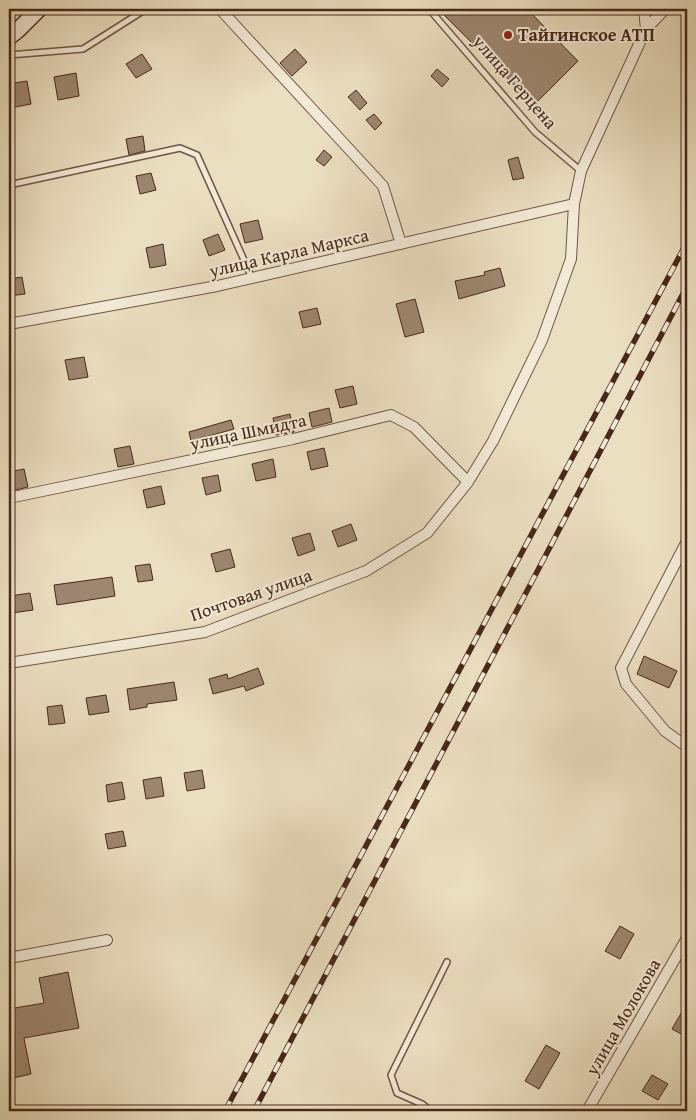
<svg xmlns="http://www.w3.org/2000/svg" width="696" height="1120" font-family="'Gentium Book Plus',serif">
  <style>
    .building { fill: #9d8770; stroke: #482819 }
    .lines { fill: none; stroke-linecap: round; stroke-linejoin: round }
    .lane-casing { stroke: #715643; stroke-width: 8 }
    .street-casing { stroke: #715643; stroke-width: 12 }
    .secondary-casing { stroke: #482819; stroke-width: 18 }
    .lane { stroke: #f2ead7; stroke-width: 5 }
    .street { stroke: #f2ead7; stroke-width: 10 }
    .secondary { stroke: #f2ead7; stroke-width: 15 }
    .rail-casing { stroke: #482819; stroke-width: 5.5 }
    .rail { stroke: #f2ead7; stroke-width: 4; stroke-dasharray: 11; stroke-linecap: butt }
    .poi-dot { fill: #8f2418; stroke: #f2ead7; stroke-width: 2 }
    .labels { text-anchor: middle; stroke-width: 4; stroke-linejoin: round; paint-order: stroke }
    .poi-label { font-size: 18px; font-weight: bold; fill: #482819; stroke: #f2ead7; text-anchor: start }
    .street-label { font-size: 18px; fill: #482819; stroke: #f2ead7 }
  </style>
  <rect width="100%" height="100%" fill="#ebdfc1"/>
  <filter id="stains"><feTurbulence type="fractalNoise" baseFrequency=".004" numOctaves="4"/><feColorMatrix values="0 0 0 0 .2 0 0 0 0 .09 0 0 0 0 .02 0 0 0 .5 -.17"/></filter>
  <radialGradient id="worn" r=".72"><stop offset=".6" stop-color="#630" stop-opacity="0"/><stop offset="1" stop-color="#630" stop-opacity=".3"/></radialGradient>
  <path class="building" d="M438,9H527L578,61L534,105Z
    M295,49L307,62L292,76L280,63Z
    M142,54L152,69L136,78L126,64Z
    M437,69L449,79L442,87L431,76Z
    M76,73L79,96L58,100L54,77Z
    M27,81L31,104L10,108L9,84Z
    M356,90L367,103L360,110L348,97Z
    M374,114L382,123L375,130L366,120Z
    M143,136L145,151L129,155L126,139Z
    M324,150L332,157L324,166L316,160Z
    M518,157L524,178L513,180L508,160Z
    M151,173L156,190L140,194L136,176Z
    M258,220L263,239L245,243L240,224Z
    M218,234L225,250L209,256L203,240Z
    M163,244L166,265L150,268L146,248Z
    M500,268L505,286L459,299L455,281L485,275L484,272Z
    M22,277L25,294L9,296V279Z
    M415,299L424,332L405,337L396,304Z
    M317,308L321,324L303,328L299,312Z
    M84,357L88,377L69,380L65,360Z
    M353,386L357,404L340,408L335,390Z
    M329,408L332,422L312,427L309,413Z
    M290,414L294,432L276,435L273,418Z
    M231,420L234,429L191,441L189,432Z
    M130,446L134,464L118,467L114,449Z
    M324,448L328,466L311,470L307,452Z
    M273,459L276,477L256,481L252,464Z
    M24,469L28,487L11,491L9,472Z
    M218,475L221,491L206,495L202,478Z
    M161,486L165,504L147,508L143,490Z
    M351,524L357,540L338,547L332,531Z
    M310,533L315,550L298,556L292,538Z
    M230,549L235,567L216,572L211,554Z
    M150,564L153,580L138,582L135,566Z
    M112,577L115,596L57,605L54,585Z
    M30,593L33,610L12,613L10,596Z
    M644,656L677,671L669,688L637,674Z
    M258,668L264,684L246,691L244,686L213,694L209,679L227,674L228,679Z
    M174,682L177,700L147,704V707L130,710L127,689Z
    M106,695L109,712L89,715L86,698Z
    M62,705L65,723L49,725L47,707Z
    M202,770L205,788L187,791L184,773Z
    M161,777L164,796L146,799L143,780Z
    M122,782L125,799L108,802L106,785Z
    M123,831L126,846L108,849L105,834Z
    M620,926L634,934L620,959L605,951Z
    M68,972L79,1028L24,1038L31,1074L9,1079V1009L44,1003L39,978Z
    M687,1003V1037L672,1029Z
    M546,1045L560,1053L539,1089L525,1081Z
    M652,1075L668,1084L658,1100L642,1091Z"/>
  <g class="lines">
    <g class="lane-casing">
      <path id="lane" d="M429,9L535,132L581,171
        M9,55L83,49L146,9
        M9,185L180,148L197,155L252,278
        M431,1111L422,1104L397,1093L391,1075L447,962"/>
    </g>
    <g class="street-casing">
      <path id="street" d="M220,9L383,186L401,244
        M644,9L646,29
        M9,324L217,286L574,204
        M9,498L293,439L391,415L414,427L468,482
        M687,541L621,668L626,684L665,731L687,747
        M9,663L205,632L366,571L427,533L468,482L493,441L542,340L571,259L574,204L581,171L646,29L665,9
        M9,958L107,940
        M587,1111L687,938"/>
    </g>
    <g class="secondary-casing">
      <path id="secondary" d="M9,37L18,30L39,9"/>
    </g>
    <use href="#lane" class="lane"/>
    <use href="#street" class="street"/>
    <use href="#secondary" class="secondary"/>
    <g class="rail-casing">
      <path id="rail" d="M225,1111L687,242
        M254,1111L687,286"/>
    </g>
    <use href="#rail" class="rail"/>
  </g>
  <circle class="poi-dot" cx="508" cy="35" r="5"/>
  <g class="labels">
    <g class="poi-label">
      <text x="518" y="41">Тайгинское АТП</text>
    </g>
    <g class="street-label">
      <text transform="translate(515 82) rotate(49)" y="6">улица Герцена</text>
      <text transform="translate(289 253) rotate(-13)" y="6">улица Карла Маркса</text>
      <text transform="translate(248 432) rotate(-12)" y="6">улица Шмидта</text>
      <text transform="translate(251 595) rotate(-19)" y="6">Почтовая улица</text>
      <text transform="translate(623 1017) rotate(-60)" y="6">улица Молокова</text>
    </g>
  </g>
  <rect width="696" height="1120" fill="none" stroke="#ebdfc1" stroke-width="30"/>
  <rect x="10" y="10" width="676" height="1100" fill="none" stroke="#482819" stroke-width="2.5"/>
  <rect x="15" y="15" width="666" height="1090" fill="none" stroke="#482819"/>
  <rect width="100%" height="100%" filter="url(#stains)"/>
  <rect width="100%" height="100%" fill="url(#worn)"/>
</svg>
